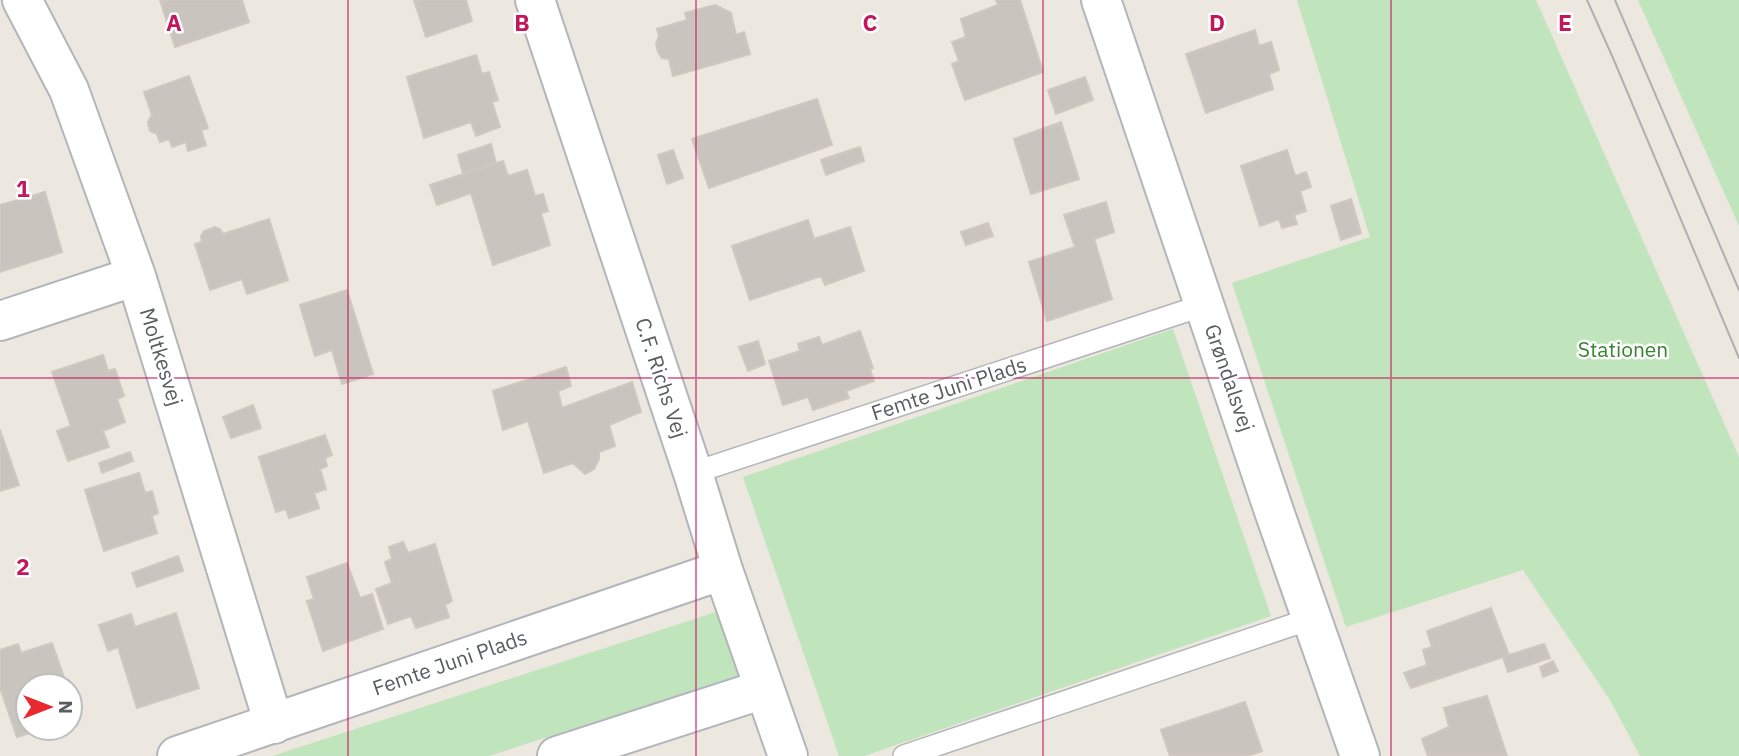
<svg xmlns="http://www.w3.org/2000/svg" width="1739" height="756" font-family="'IBM Plex Sans',sans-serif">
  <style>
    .green { fill: #c0e4bb }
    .building { fill: #c9c4be; stroke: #d0c8be; stroke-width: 2 }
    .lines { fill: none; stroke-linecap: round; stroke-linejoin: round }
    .service-casing { stroke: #b2b6ba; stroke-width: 24 }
    .minor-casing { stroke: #b2b6ba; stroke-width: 42 }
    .service { stroke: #fff; stroke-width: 21 }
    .minor { stroke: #fff; stroke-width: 38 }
    .tram { stroke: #afb0b1; stroke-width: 2 }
    .grid { fill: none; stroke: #c2185b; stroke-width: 2; stroke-opacity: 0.55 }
    .labels { text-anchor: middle; stroke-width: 5; stroke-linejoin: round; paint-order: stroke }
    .park-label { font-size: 21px; fill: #3a8434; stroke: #fff }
    .street-label { font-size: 21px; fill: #585d61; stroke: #fff }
    .grid-label { font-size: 23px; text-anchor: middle; font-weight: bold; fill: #c2185b; stroke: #fff; stroke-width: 5; stroke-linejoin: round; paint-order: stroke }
  </style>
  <rect width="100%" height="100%" fill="#ece7df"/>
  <path class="green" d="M1297,0H1536L1739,457V756H1640L1610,700L1523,570L1346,627L1232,283L1370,237Z
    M1638,0H1739V226Z
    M1173,329L1271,616L864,756H839L743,477Z
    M719,611L739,675L489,756H272Z"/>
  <path class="building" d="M160,0H242L249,22L175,47Z
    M414,0H466L472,21L426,37Z
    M996,0H1020L1043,72L965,100L952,64L959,61L952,42L966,37L961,19L998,5Z
    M715,5L731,13L736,35L744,32L750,54L673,76L669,59L662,58L658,52L656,44L659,36L657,29L687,20L685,13Z
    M1255,30L1259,46L1271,42L1279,70L1269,74L1273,89L1206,113L1186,54Z
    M476,55L482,74L489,72L498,100L492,102L500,127L476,136L471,122L424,138L407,77Z
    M189,76L208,128L201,130L206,145L188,151L186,142L172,147L169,139L160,142L157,134L150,131L148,122L152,115L144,92Z
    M1085,77L1093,100L1056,114L1048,90Z
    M817,99L832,145L709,188L692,139Z
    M1061,122L1079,179L1031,194L1014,139Z
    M491,144L496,163L463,174L458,155Z
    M860,147L864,161L826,175L821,160Z
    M673,150L683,178L667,184L658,155Z
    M1287,150L1295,176L1306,172L1311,187L1300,191L1306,211L1294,215L1297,224L1282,228L1279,219L1260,226L1241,166Z
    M503,161L508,176L527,170L535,196L543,194L548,211L541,213L550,245L493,265L471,193L437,205L430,185Z
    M45,192L62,252L0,272V205Z
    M1351,199L1361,233L1341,240L1331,206Z
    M1106,202L1114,232L1094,239L1112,299L1047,321L1029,262L1075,247L1064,215Z
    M269,219L288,280L247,294L242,279L210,290L195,244L202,242L201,236L204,231L215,227L220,229L223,234Z
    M808,220L814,239L850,227L864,271L825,285L821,276L750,300L732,246Z
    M988,223L993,236L966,245L961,232Z
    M347,290L373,374L342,384L332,350L315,356L300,305Z
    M860,331L873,368L870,369L874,381L846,391L849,398L813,410L808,397L783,405L769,361L800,351L798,344L819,337L822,345Z
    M758,341L765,364L748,371L739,347Z
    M103,355L108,371L115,369L124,396L117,399L125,422L103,431L109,447L68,461L57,431L71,426L52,372Z
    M566,367L571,386L558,391L562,408L632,382L641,412L609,425L615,446L599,452V459L594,469L585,474L573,463L544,473L528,421L503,430L493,391Z
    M253,405L261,428L231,438L223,417Z
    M0,430L19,485L0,491Z
    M325,435L332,455L325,458L327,466L320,469L326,489L314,493L319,508L289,518L286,509L276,512L259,457Z
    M130,452L133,461L102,473L99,463Z
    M139,473L145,493L152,491L158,513L152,516L157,533L104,551L85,490Z
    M403,542L408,553L435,544L452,601L445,605L449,617L416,628L411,616L388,624L376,589L392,583L385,562L392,559L389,547Z
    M178,556L183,571L137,587L132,573Z
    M347,563L360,598L372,594L383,629L323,651L307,601L314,599L307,577Z
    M1491,608L1509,655L1544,644L1550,658L1508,672L1503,657L1411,688L1404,673L1427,665L1423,650L1432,647L1427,631Z
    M176,613L199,688L137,708L118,647L108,651L99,625L131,614L135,627Z
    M52,643L67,686H28V728H46L17,737L0,688V650L18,644L21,653Z
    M1553,661L1558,671L1543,677L1540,667Z
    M70,695L78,718L70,720Z
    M1487,696L1507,756H1428L1422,739L1449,727L1444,708Z
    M1245,702L1262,751L1247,756H1170L1161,730Z"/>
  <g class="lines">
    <g class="service-casing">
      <path id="service" d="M693,473L1204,305
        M904,756L1313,618"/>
    </g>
    <g class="minor-casing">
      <path id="minor" d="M22,0L69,90L136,276L274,724
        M535,0L693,473L723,570L788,756
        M1101,0L1275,514L1360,756
        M0,321L136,276
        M177,756L723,570
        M557,756L764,689"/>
    </g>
    <use href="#service" class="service"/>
    <use href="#minor" class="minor"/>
    <path class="tram" d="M1587,0L1613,58L1739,358
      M1615,0L1739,290"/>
  </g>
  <path class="grid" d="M348,0V756M696,0V756M1043,0V756M1391,0V756M0,378H1739"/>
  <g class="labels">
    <g class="park-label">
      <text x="1623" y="357">Stationen</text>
    </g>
    <g class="street-label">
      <text transform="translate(161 357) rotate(73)" y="7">Moltkesvej</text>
      <text transform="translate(661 378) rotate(72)" y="7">C.F. Richs Vej</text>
      <text transform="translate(1229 378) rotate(71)" y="7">Grøndalsvej</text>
      <text transform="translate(949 389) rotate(-18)" y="7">Femte Juni Plads</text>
      <text transform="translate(450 663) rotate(-19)" y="7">Femte Juni Plads</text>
    </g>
  </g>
  <g class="grid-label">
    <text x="174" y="31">A</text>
    <text x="522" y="31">B</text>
    <text x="870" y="31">C</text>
    <text x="1217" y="31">D</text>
    <text x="1565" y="31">E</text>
    <text x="23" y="197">1</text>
    <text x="23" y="575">2</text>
  </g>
  <g transform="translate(49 707) rotate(90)"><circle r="33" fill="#ffffff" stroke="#bcbec0" stroke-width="2"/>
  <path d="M0-5L12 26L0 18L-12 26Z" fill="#e82930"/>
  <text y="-10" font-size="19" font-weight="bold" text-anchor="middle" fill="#585d61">N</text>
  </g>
</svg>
